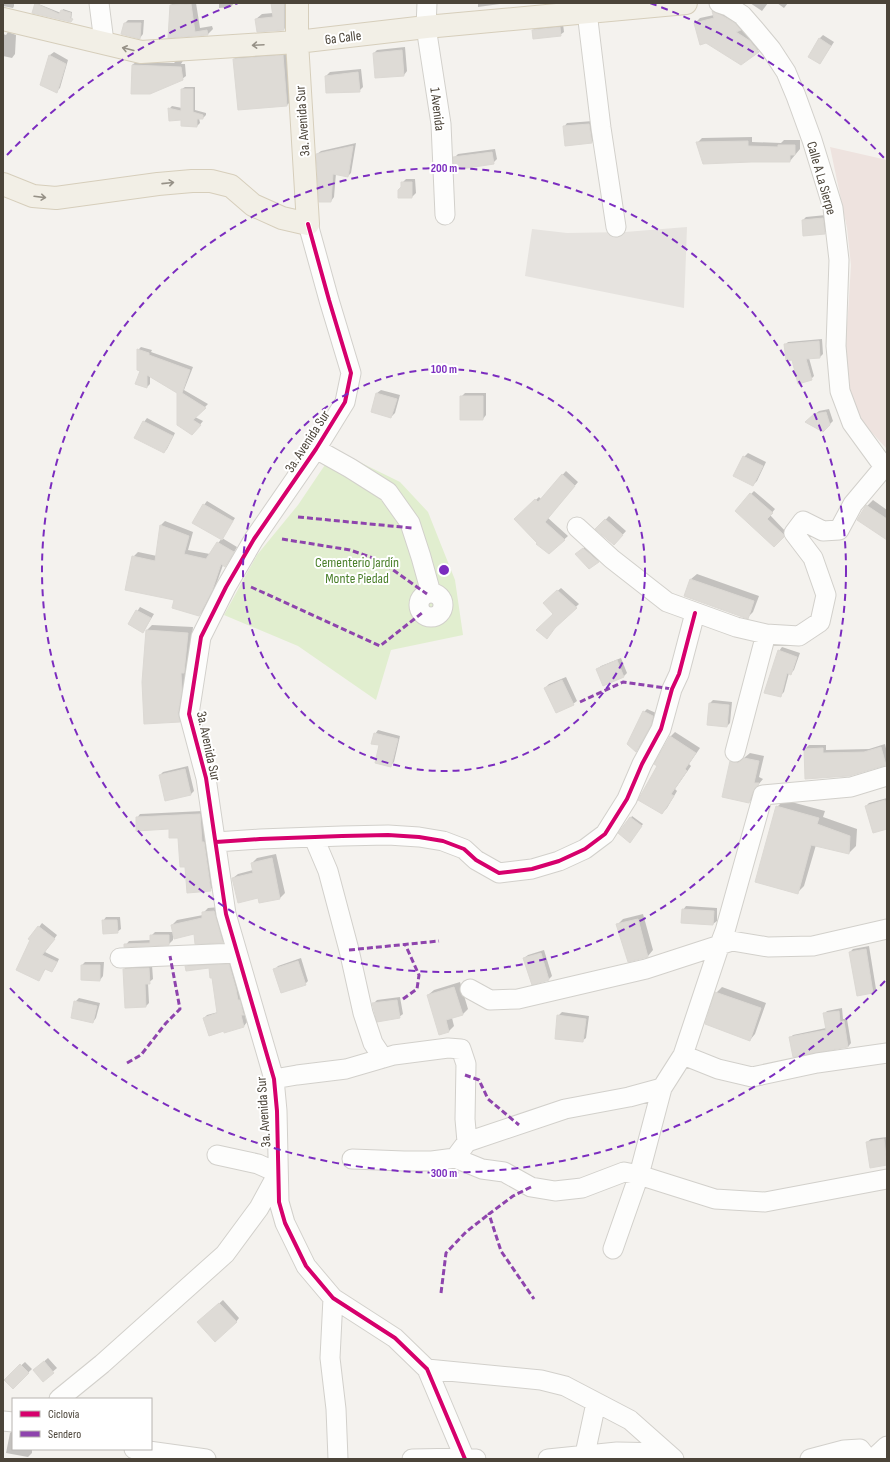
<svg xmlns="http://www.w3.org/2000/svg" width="890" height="1462" font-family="'Sofia Sans Condensed',sans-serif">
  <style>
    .medical { fill: #eee3df }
    .green { fill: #e1eecf }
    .parking { fill: #e6e3df }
    .shadow { fill: #0003 }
    .building { fill: #dedbd6; stroke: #dcd9d4 }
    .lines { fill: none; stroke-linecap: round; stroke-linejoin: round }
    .minor-casing { stroke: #d2d0cb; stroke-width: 21 }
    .major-casing { stroke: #d6cebb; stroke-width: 24 }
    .minor { stroke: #fdfdfc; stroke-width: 19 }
    .major { stroke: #f2efe6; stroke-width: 22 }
    .quiet { stroke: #8e44ad; stroke-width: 3; stroke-dasharray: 6 3; stroke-linecap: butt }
    .cycleway-casing { stroke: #fff; stroke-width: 6 }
    .cycleway { stroke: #d6006c; stroke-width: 4 }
    .oneway { stroke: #969187 }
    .ring { fill: none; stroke: #7b2cbf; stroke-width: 2; stroke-dasharray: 7 5 }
    .labels { text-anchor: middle; stroke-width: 4; stroke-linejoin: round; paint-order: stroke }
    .street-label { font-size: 14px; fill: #4b4439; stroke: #fff }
    .park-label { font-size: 14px; fill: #4a7f2a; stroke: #fff }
    .centre { fill: #7b2cbf; stroke: #fff; stroke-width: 2 }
    .ring-label { font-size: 12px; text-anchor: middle; font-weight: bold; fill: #7b2cbf; stroke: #fff; stroke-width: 4; stroke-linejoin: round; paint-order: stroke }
  </style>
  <rect width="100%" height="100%" fill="#f4f2ee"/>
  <path class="medical" d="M830,147L887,160V449L862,422L847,390L843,363L848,313L851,265L847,228Z"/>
  <path class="green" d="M335,450L400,482L428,512L455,580L463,635L391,650L376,700L298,646L224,615L257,555L298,505Z"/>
  <path class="parking" d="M687,227L684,308L525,276L532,229L567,233L625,232Z"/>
  <path class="shadow" d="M3,3H14V6L13,8L3,6Z
    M36,3L61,13L63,9L72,12L71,21L36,4Z
    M173,3H196L200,28L212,26L213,29L208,34L169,37L171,5Z
    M219,3H234L231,7L219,8Z
    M272,3H290V24L284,29L258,31L256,19L262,14L273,13Z
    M478,3H501L500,4L478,7Z
    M750,3H768L762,11Z
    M777,3H788L784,8Z
    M718,7L728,12L763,46L741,64L695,23L700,18L714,15L713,12Z
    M128,20H144L143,34L140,38L125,23Z
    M563,24L564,32L560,35L533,30L537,27Z
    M8,32L16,35L15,54L12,58L3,56V34L6,35Z
    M823,35L834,42L820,63L819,39Z
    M405,47L407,71L404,75L376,77L374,53L377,50Z
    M290,49L294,98L287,105L234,59L242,52Z
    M54,52L68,60L60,88L57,91L41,84L50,55Z
    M178,59H184L181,64H185L186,76L182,79L132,65L136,62L174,63Z
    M361,69L363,87L359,91L326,76L330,72Z
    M185,87H195V110L206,113V115L203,118H199L200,123L197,126L182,119L169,109L172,106L182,108V89Z
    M593,121L595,138L592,142L564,127L567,123Z
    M752,137V142L781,143L784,140H800V149L790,161H776L697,143L702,138Z
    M356,143L351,173L348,176L336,173L334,197L331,201L317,154L321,151Z
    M495,149L497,159L493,163L454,158L458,154Z
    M406,179H415L416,193L412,197H399L402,183Z
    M826,215L828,229L824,233L803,220L806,217Z
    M822,339L823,354L820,357L809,358L814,376L811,379L792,359L785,345L788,342Z
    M141,347L152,350L151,352L193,367L184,390L208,404L195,417L203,421L195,431L178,392L150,376V384L147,387L141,371L138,350Z
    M381,390L400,395L395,413L391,417L372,411L377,393Z
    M465,393H486V415L483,419L461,397Z
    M829,409L833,421L829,425L810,418L819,411Z
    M147,418L175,433L167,449L164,452L144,422Z
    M748,453L766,462L757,481L753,485L744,457Z
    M566,471L578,482L548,518L568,536L549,553L516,519L539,497L541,499Z
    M754,491L775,509L770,515L787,533L774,546L751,494Z
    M873,500L887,510V539L858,519L867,506Z
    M207,501L235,518L222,538L237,547L229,561L225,566L223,565L216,585L204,610L199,615L176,599L133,557L138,552L157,556L161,525L165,521L193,532L188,550L210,554L222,538L204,505Z
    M609,516L626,531L617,541L597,529Z
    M587,545L601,558L589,568L580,551Z
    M697,574L759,596L753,612L748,617L685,596L691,579Z
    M561,588L579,604L557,625L554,614L544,603Z
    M140,607L154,614L143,632L129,624Z
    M152,625L193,627L189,667L186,670L185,716L179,721L147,630Z
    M782,647L800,653L794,670L791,673H789L784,692L780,696L779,651Z
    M621,658L627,673L624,676L597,669L601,666Z
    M566,677L577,701L573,704L545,688L549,684Z
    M713,700L732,702L730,723L727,726L710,703Z
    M647,709L656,713L654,720L639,748L636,751L644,712Z
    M378,730L400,736L394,762L390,766L375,734Z
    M675,732L700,748L689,764L691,766L675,789L677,791L667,808L662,813L658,766L671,736Z
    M885,744L887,753L886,764L849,775L805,749L809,745H826V750L869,749Z
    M750,753L764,756L759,777L763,779L758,785L755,796L749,802L731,762L736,756L744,758Z
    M188,766L194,791L191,794L166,800L160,775L163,772Z
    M887,798V828L866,806L869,803Z
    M784,800L825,811L823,817L857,829L856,846L849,853L816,845L804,886L797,893L777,807Z
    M203,811L205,840L208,839L214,886L210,890L179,837L170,828L137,818L140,814Z
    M632,816L643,824L631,840V818Z
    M276,854L285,893L280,898L259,896L233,878L238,874L253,870L252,863L257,858Z
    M686,906L717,908V921L713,924L682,922L683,910Z
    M219,907L227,937L222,942L172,925L177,920L203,915V913L208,908Z
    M643,914L653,950L648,956L617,925L623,919Z
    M106,917H120L121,929L117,932L103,921Z
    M42,923L57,935L45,952L59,959L55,967L52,971L46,968L39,979V927Z
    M155,932H173V940L169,944L125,946L129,941L151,940V936Z
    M869,946L876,989L873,992L857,995L850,952L853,949Z
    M544,950L552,976L549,979L524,958L528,955Z
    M301,958L308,981L305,984L275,969L278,966Z
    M233,961L247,1011L244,1013L247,1022L244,1026L204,1018L207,1015L218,1012L213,976L210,967H186L190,963Z
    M85,962H104L103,976L100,980L82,965Z
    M152,965L153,979L148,983L149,1003L146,1006L124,969L128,966Z
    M460,982L468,1009L462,1015L452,1018L454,1026L449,1031L428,995L434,990Z
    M722,987L766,1003L755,1034L750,1040L716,993Z
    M400,997L403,1014L399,1017L373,1004L377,1000Z
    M79,998L100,1003L96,1018L93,1022L75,1002Z
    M842,1008L843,1019H847L851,1043L848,1047L790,1038L793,1035L826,1028L824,1014L827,1011Z
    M562,1012L589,1016L586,1038L582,1041L558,1016Z
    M887,1137V1164L871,1167L867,1142L871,1139Z
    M223,1300L239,1318L236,1322L202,1319Z
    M48,1358L57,1368L43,1380L34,1370Z
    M25,1362L32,1369L13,1387L7,1378Z
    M13,1430V1449H32V1453L28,1457L6,1453L10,1433Z"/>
  <path class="building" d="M35,3L59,14L61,10L71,13L70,18L73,19L71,22L32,13Z
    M271,3H284V30L257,32L255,19L273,17Z
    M191,4L195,32L207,30L208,35L168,38L170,5Z
    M712,11L723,16L735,23L741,30L736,32L750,41L759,52L741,65L706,43L700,45L694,23L714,18Z
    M124,23H141L140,39L121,34Z
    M560,27L561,36L533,39L532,30Z
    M819,38L831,46L820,64L808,57Z
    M402,50L404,76L375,78L373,53Z
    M49,55L66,64L57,93L40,85Z
    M283,55L287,106L238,110L233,59Z
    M132,65L181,67L183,80L150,94H131Z
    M358,72L360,92L326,93L325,76Z
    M181,89H193V112L203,115V119H197V127L181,126V120L169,121L168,108L181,111Z
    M589,124L592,143L565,146L563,126Z
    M748,141V146L778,147V145H795V155H790V162H751L703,164L696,142Z
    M353,146L348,177L333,174L331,202H319L316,154Z
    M492,152L494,164L454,170L453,157Z
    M401,182H412V198H398V190L401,187Z
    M823,218L825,234L803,236L802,220Z
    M819,341L820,358L806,359L812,380L798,384L792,360L786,361L784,344Z
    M137,349L149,353V355L190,370L182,393L206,408L193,420L201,425L192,435L177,425V393L147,375V388L135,384L140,371L137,370Z
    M376,393L397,399L391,418L371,412Z
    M460,396H483V420H460Z
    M826,412L830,425L823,432L805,422L814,414Z
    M143,421L173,436L164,453L134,438Z
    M743,456L763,466L753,486L733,476Z
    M562,474L575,486L545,522L565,540L549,554L536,544L537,543L514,519L535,499L538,502Z
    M750,493L773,513L767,519L784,535V537L774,547L735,511Z
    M203,504L233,521L222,540L192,523Z
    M866,505L887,519V540L857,520Z
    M605,519L623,535L614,545L595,529Z
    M160,525L189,536L184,554L206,559L217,542L234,552L225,567L221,564L212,591L199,616L172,608L174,600L125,590L132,556L155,561Z
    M583,548L599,562L589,569L575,554Z
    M690,579L754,601L748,619L684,596Z
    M557,590L577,608L555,628L547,639L536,630L553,614L543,603Z
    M136,610L151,618L143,633L128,624Z
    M146,630L188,633L184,673H181L182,691L178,713L180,722L144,724L142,682Z
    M778,650L797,657L791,675L787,673L781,697L764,693Z
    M617,660L624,677L603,686L596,669Z
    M562,680L574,705L556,713L544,688Z
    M709,703L729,705L727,727L707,725Z
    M643,711L653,716L651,725L636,752L627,744Z
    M374,733L398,739L391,767L375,763L379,745L371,744Z
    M670,736L696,753L685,769L687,771L671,794L674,796L662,814L638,800L657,766L654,764Z
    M881,747L886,765L849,776L805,779L804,749L823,748V753L864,752Z
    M744,758L759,761L754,783H759L758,786L753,792L749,803L722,797L730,761L738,763Z
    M185,769L191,795L165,801L159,775Z
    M885,800L887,809V829L873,833L865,806Z
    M776,806L819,818L817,824L850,836L849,854L811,845L798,894L755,882Z
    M200,814L202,842H204L211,891L187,893L185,867H180L178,838H169V829L136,831V817Z
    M630,817L642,826L630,843L618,833Z
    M272,858L280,899L259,903L258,898L238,903L232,878L253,873L251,863Z
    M682,909L714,911L713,925L681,923Z
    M214,911L223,943L195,944L194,934L174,939L171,925L202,918V912Z
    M638,919L648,957L628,962L616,924Z
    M102,920H117L118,933L103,934Z
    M38,926L55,939L42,955L57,962L52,972L45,969L39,981L16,970L30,940L28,939Z
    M150,935H169V945L124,947V944L150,943Z
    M866,949L873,993L857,996L849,952Z
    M541,953L549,980L532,985L523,958Z
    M298,961L306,985L281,993L273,969Z
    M229,964L236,989L238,1000H240L243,1013L244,1015H241L244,1027L224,1033V1031L209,1036L203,1018L217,1013L212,978H210L209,968L186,971L185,966Z
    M81,965H100V981L81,980Z
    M149,968L150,984H145L146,1007L125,1008L123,969Z
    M454,987L463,1015L446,1020L449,1032L439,1035L427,995Z
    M715,992L761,1008L750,1041L705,1024Z
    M397,1000L400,1018L377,1022L372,1003Z
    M74,1001L97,1006L93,1023L71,1018Z
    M839,1011L840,1022L844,1021L848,1047L793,1057L789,1037L826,1030L823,1013Z
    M557,1015L586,1019L583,1042L555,1039Z
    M884,1139L887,1165L870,1168L866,1142Z
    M219,1303L237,1322L215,1342L197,1322Z
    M44,1361L54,1373L43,1382L33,1370Z
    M20,1364L29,1373L13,1389L4,1380Z"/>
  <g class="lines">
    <g class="minor-casing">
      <path id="minor" d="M99,3L104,42
        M427,3L426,27L441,124L445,215
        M584,3L587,12L601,128L616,227
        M719,3L728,6L742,15L756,31L771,49L786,72L796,96L812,140L833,208L839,260L836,346L840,391L852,423L884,467L887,469
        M308,224L329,300L351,373L345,402L316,449L254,539L226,587L201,637L189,714L206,778L226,914L274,1079L277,1111L279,1202L285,1223L306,1266L333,1298L395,1338L427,1369L465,1459
        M316,449L350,468L388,492L410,523L421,557L431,593
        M577,527L612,559L667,602L736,627L766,634L799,636L820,622L826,595L813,558L794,533L803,521L823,531L839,530L853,504L884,467
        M419 605a12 12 0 1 1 24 0a12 12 0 1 1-24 0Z
        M735,752L766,634
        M314,838L328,871L349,950L363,1013L373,1043L383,1058
        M216,842L260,839L342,836L388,835L419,837L443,841L464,849L476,860L499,873L532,869L559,861L585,849L605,834L627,799L642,764L661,729L672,689L679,674L695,613
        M120,958L237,953
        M470,989L490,1000L518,999L646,969L732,941L768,947L813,946L887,929
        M683,1055L718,1069L752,1077L817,1063L887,1053
        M274,1079L297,1075L346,1069L394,1055L448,1048L461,1049L466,1064L465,1119L467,1142L455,1158
        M467,1142L565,1109L629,1097L662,1088
        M352,1159L404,1161H432L455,1158L482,1169L504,1172L531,1187L555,1191L582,1188L624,1172L639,1175L715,1199L765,1202L887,1179
        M613,1249L639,1175L662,1088L683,1055L720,944L725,931L763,795L851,787L887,776
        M333,1298L330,1358L336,1409L338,1459
        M427,1369L541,1380L565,1386L630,1420L674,1459
        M59,1399L102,1364L225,1254L259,1208L278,1173L258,1164L217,1155
        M3,1421L13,1422
        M134,1449L206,1459
        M585,1454L596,1403
        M412,1459L464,1458L476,1459
        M548,1459L617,1452L667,1453
        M810,1459L844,1450L860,1449L868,1459
        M873,1459L887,1446"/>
    </g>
    <g class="major-casing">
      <path id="major" d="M3,19L141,52L297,42L426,27L686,3
        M3,184L33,196L56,198L158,184L192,181H211L231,186L253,205L282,218L308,224L297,42V3"/>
    </g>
    <use href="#minor" class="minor"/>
    <use href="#major" class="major"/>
    <path class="quiet" d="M298,517L412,528
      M282,539L350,550L379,560L427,594
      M251,587L380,646L422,613
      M580,702L623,682L672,689
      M349,950L439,941
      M403,999L417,989L419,975L405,944
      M127,1063L141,1055L166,1023L180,1009L170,956
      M465,1075L479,1080L488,1099L519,1125
      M531,1187L513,1196L489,1214L501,1251L534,1299
      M441,1293L446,1253L466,1232L489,1214"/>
    <g class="cycleway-casing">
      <path id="cycleway" d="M308,224L329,300L351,373L345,402L316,449L254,539L226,587L201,637L189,714L206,778L226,914L274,1079L277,1111L279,1202L285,1223L306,1266L333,1298L395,1338L427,1369L465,1459
        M216,842L260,839L342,836L388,835L419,837L443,841L464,849L476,860L499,873L532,869L559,861L585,849L605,834L627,799L642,764L661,729L672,689L679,674L695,613"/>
    </g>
    <use href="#cycleway" class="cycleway"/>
  </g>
  <defs><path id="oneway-shaft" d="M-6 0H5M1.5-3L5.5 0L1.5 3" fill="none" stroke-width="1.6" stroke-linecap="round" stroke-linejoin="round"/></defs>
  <g class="oneway">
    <use href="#oneway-shaft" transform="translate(258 45) rotate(177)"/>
    <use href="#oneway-shaft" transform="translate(128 49) rotate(-166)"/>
    <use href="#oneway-shaft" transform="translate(168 183) rotate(-6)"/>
    <use href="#oneway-shaft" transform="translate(40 197) rotate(7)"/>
  </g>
  <g class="ring">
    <circle cx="444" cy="570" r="201"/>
    <circle cx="444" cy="570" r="402"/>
    <path d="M885 981A603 603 0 0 1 7 985M7 155A603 603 0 0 1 238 3M650 3A603 603 0 0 1 885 159"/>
  </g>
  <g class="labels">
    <g class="street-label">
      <text transform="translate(343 37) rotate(-7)" y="5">6a Calle</text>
      <text transform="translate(438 109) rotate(83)" y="5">1 Avenida</text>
      <text transform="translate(302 121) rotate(-94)" y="5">3a. Avenida Sur</text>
      <text transform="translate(822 178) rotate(74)" y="5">Calle A La Sierpe</text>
      <text transform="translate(307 441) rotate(-57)" y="5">3a. Avenida Sur</text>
      <text transform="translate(209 746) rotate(78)" y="5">3a. Avenida Sur</text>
      <text transform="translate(263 1112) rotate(-94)" y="5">3a. Avenida Sur</text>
    </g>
    <g class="park-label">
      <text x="357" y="567">Cementerio Jardín<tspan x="357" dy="16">Monte Piedad</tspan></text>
    </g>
  </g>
  <circle cx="444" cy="570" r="6" class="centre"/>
  <g class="ring-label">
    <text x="444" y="172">200 m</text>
    <text x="444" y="373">100 m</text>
    <text x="444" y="1177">300 m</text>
  </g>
  <rect width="890" height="1462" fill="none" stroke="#4b4439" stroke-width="8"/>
  <rect x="12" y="1398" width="140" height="52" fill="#ffffff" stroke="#b7b4b0"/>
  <rect x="20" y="1411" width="20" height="6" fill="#d6006c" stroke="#b7b4b0"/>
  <text x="48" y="1418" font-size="12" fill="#4b4439">Ciclovía</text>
  <rect x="20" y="1431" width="20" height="6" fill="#8e44ad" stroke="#b7b4b0"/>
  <text x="48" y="1438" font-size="12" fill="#4b4439">Sendero</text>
</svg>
